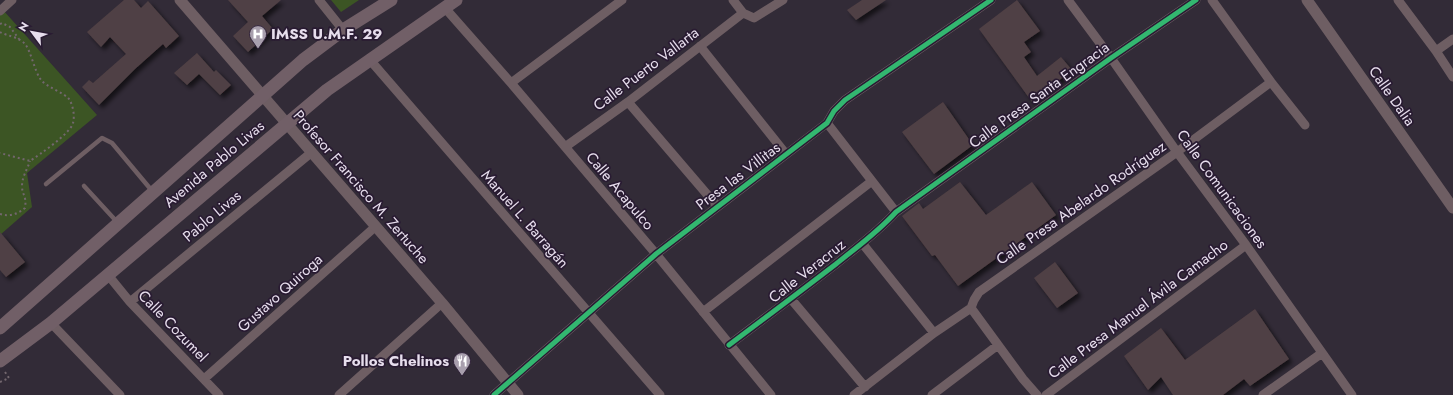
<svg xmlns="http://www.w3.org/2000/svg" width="1453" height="395" font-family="Jost,sans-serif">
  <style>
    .green { fill: #3c5524 }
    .building { fill: #504044; filter: url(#shadow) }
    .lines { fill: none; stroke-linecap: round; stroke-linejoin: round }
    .path { stroke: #73676e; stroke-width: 2; stroke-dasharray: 2 3; stroke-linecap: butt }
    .service { stroke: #6e5e63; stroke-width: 4.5 }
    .minor { stroke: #6e5e63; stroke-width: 9 }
    .tertiary { stroke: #6e5e63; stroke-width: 11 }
    .secondary { stroke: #715f67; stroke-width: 13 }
    .cycleway-casing { stroke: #291b32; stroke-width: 8 }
    .cycleway { stroke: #33b770; stroke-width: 5 }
    .labels { text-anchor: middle; stroke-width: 3.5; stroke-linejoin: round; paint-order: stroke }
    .poi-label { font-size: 15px; font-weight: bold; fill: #e7deed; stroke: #291b32; text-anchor: start }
    .street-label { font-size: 15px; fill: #e7deed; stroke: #291b32 }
  </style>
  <defs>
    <filter id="shadow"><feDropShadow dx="3.5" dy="3.5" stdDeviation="2" flood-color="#0009"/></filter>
  </defs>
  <rect width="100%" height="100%" fill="#322b37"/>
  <path class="green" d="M331,0H359L341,12Z
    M3,10L97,115L27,173L32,207L0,235V14Z"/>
  <path class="building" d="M124,0H134L141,8L148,1L179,36L166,48L163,44L135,69L99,105L82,87L89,80L93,83L126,54L110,37L101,47L87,32Z
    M228,0H281L262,16L273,29L248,52L233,36L248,22Z
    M862,0H886L856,20L847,10Z
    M1017,0L1040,31L1024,42L1031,52L1024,57L1037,76L1061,57L1072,70L1032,102L979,29Z
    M197,53L214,72L216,70L231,85L220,95L199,74L187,85L174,73Z
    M943,102L973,145L934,174L902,132Z
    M960,182L986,215L1032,182L1056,215L958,286L935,255L932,256L902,216L919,203L923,209Z
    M0,232L25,262L6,277L0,270Z
    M1055,262L1078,293L1057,308L1034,278Z
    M1255,309L1289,359L1250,386L1244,379L1223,395H1173L1161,377L1148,390L1124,356L1161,328L1185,360Z"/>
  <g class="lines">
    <path class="path" d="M0,24L2,23L10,27L19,39
      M0,32C7,36 19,37 25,44C31,51 34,70 41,80C48,88 63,92 69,99C73,105 75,116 73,123C71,133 39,155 30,161L0,153
      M0,214C9,217 18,214 25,208C27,196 22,195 22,186C22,177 27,170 30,161
      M0,382L9,378L5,372"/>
    <path class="service" d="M46,184L102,138L112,143L153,192
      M84,186L118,223"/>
    <path class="minor" d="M319,0L343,30
      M733,0L743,13L754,18L783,0
      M1068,0L1111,58L1177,152L1246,245L1352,395
      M1212,0L1271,82L1305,125
      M1398,0L1436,51L1453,77
      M445,8L511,83L656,254L771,395
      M0,11L12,0
      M700,46L786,154
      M1436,51L1453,39
      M370,60L660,395
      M511,83L622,0
      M628,102L717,206
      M827,123L896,212
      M565,147L628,102L743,13
      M862,243L934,333
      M108,275L130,302L219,395
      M791,299L865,387
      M130,302L312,152
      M971,308L974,300L979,292L1177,152L1271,82
      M971,308L1023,379L1037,395
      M703,312L872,181
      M51,323L120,395
      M729,345C765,318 801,291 836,264C857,247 878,232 896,212L1111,58L1196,0
      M204,379L375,227
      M339,395L442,303
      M494,395L656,254L827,123L834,111L845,100L991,0
      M854,395L934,333L971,308
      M932,395L998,345
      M1046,395L1246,245
      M1263,395L1322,353"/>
    <path class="tertiary" d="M180,0L442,303L518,395
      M1307,0L1453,208"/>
    <path class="secondary" d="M0,328L303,60L343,30L391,0
      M0,361L51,323L327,90L456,0"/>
    <g class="cycleway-casing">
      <path id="cycleway" d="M729,345C765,318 801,291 836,264C857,247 878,232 896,212L1111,58L1196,0
        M494,395L656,254L827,123L834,111L845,100L991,0"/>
    </g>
    <use href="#cycleway" class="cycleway"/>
  </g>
  <defs>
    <g id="hospital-pin" transform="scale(0.9)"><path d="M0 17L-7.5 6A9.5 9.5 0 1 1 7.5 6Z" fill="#a89fad" stroke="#291b32"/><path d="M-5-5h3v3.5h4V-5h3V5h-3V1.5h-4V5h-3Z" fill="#fff"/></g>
    <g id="restaurant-pin" transform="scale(0.9)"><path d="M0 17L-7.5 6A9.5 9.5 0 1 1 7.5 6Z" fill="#a89fad" stroke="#291b32"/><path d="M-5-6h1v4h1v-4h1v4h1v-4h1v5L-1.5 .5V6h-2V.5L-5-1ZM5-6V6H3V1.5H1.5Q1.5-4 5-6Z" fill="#fff"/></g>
  </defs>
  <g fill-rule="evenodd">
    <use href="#hospital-pin" x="258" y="34"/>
    <use href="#restaurant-pin" x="462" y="361"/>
  </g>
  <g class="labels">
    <g class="poi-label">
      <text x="271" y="39">IMSS U.M.F. 29</text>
      <text x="449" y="366" text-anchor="end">Pollos Chelinos</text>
    </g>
    <g class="street-label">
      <text transform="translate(646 69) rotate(-37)" y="5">Calle Puerto Vallarta</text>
      <text transform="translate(1039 95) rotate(-36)" y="5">Calle Presa Santa Engracia</text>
      <text transform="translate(1392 96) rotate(55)" y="5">Calle Dalia</text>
      <text transform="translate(214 164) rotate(-40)" y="5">Avenida Pablo Livas</text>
      <text transform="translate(738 176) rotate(-37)" y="5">Presa las Villitas</text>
      <text transform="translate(361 187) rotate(49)" y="5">Profesor Francisco M. Zertuche</text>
      <text transform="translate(1222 189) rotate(54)" y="5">Calle Comunicaciones</text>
      <text transform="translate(620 191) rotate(50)" y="5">Calle Acapulco</text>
      <text transform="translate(1081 203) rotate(-35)" y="5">Calle Presa Abelardo Rodríguez</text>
      <text transform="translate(212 216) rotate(-40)" y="5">Pablo Livas</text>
      <text transform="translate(525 219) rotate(49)" y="5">Manuel L. Barragán</text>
      <text transform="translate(807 271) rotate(-38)" y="5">Calle Veracruz</text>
      <text transform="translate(280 293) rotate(-42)" y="5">Gustavo Quiroga</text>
      <text transform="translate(1138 309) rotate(-37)" y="5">Calle Presa Manuel Ávila Camacho</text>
      <text transform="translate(173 326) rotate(46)" y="5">Calle Cozumel</text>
    </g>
  </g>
  <g transform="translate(32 32) rotate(302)" stroke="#291b32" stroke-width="3" paint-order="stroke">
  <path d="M0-3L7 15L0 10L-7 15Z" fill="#e7deed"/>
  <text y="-6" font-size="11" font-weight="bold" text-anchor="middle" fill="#e7deed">N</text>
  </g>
</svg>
